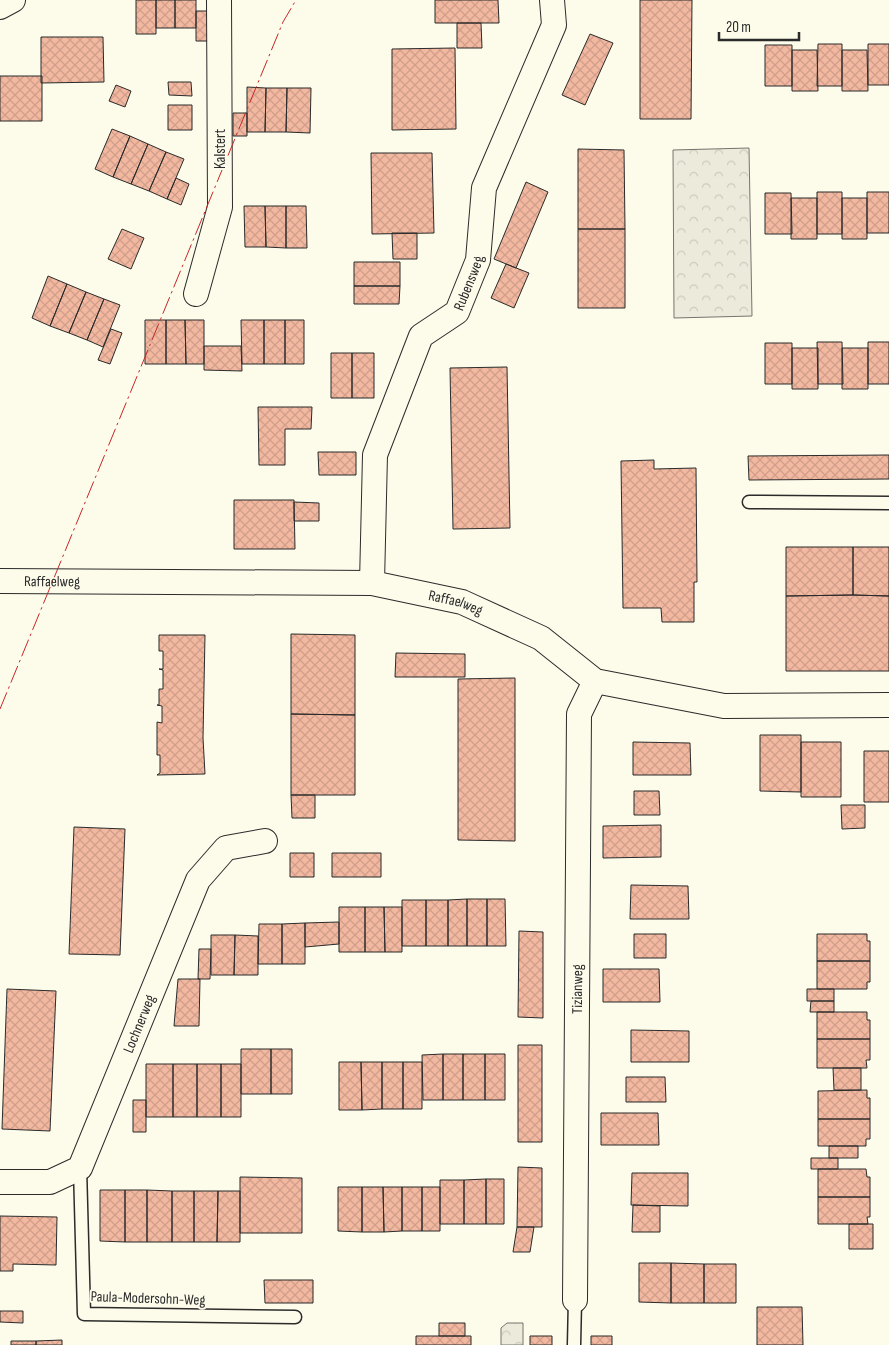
<svg xmlns="http://www.w3.org/2000/svg" width="889" height="1345" font-family="'Sofia Sans Condensed',sans-serif">
  <style>
    .forest { fill: url(#forest-crowns); stroke: #74746e }
    .building { fill: url(#building-cross-hatch); stroke: #2b2b2b }
    .lines { fill: none; stroke-linecap: round; stroke-linejoin: round }
    .lane-casing { stroke: #2b2b2b; stroke-width: 15 }
    .street-casing { stroke: #2b2b2b; stroke-width: 26 }
    .lane { stroke: #fdfbea; stroke-width: 12 }
    .street { stroke: #fdfbea; stroke-width: 24 }
    .power { stroke: #c62828; stroke-width: 1; stroke-dasharray: 18 4 2.5 4; stroke-linecap: butt }
    .labels { text-anchor: middle; stroke-width: 4; stroke-linejoin: round; paint-order: stroke }
    .street-label { font-size: 15px; fill: #2b2b2b; stroke: #fdfbea }
  </style>
  <defs>
    <pattern id="forest-crowns" width="20" height="18" patternUnits="userSpaceOnUse" patternTransform="scale(1.25)"><rect width="20" height="18" fill="#ecebdb"/><path d="M2 6a3 3 0 1 1 6 0M12 15a3 3 0 1 1 6 0" fill="none" stroke="#cbcabc"/></pattern>
    <pattern id="building-cross-hatch" width="8" height="8" patternUnits="userSpaceOnUse" patternTransform="scale(1.25)"><rect width="8" height="8" fill="#f2b8a0"/><path d="M0 0l8 8M0 8l8-8" fill="none" stroke="#d09e8a"/></pattern>
  </defs>
  <rect width="100%" height="100%" fill="#fdfbea"/>
  <path class="forest" d="M749,148L752,316L674,318L673,150Z
    M507,1323H523V1345H501V1328Z"/>
  <path class="building" d="M136,0H156V34H136Z
    M156,0H175V28H156Z
    M175,0H196V28H175Z
    M435,0H498L499,23H435Z
    M640,0H692L691,119H640Z
    M196,11H212V41H196Z
    M457,23H481L482,48H457Z
    M590,34L613,43L585,105L562,95Z
    M41,37H103L104,82L41,83Z
    M818,44H842V86H817Z
    M868,44H889V85H868Z
    M765,45H792V86H765Z
    M455,48L456,129L392,130V49Z
    M792,50H817L818,91H792Z
    M842,50H867L868,91H842Z
    M0,76H42V121H0Z
    M168,82H191L192,96L169,95Z
    M116,85L131,91L125,107L109,101Z
    M247,87L266,88L265,132H247Z
    M266,88H287L286,132H265Z
    M287,88H311L310,133L286,132Z
    M168,105H192V130H168Z
    M233,113H247V136H233Z
    M112,129L130,136L113,177L95,169Z
    M130,136L148,144L131,184L113,177Z
    M148,144L166,152L149,191L131,184Z
    M578,149L624,150L625,229H578Z
    M166,152L184,159L167,199L149,191Z
    M371,153H432L434,233L372,234Z
    M176,178L189,184L181,205L167,199Z
    M526,182L548,192L516,268L494,259Z
    M817,192H842V234H817Z
    M867,192H889V233H867Z
    M765,193H791L792,234H765Z
    M791,198H817V239H791Z
    M842,198H867V239H842Z
    M244,206H265L266,247H245Z
    M265,206H286V248L266,247Z
    M286,206H306L307,248H286Z
    M122,229L144,238L131,269L108,259Z
    M578,229H625V308H578Z
    M392,233H417V259H393Z
    M354,262H400V286H354Z
    M506,264L529,273L514,308L491,298Z
    M48,276L67,284L50,326L32,318Z
    M67,284L86,292L69,333L50,326Z
    M354,286H400L399,304H354Z
    M86,292L104,299L87,340L69,333Z
    M104,299L120,305L103,347L87,340Z
    M145,320H166V364H145Z
    M166,320H185L186,364H166Z
    M185,320H204V364H186Z
    M241,320H264V364H242Z
    M264,320H285V364H264Z
    M285,320H304V364H285Z
    M111,329L122,333L110,364L98,360Z
    M817,342H842L843,384H818Z
    M868,342H889V384H868Z
    M765,343H792V384H765Z
    M204,346H241L242,371L204,370Z
    M792,348H818V389H792Z
    M842,348H868V389H842Z
    M331,353H352V398H331Z
    M352,353H374V398H352Z
    M507,367L510,528L453,529L450,368Z
    M258,407H312L311,429H285V465H259Z
    M318,452H356V475H319Z
    M889,455V479L749,480L748,456Z
    M654,460V469L696,468L697,582H694V622H662L661,608H623L621,461Z
    M234,500H294L295,549H234Z
    M294,502L319,503V521H294Z
    M786,547H853V595L786,596Z
    M853,547H889V596L853,595Z
    M853,595L889,596V671H786V596Z
    M291,634L355,635V715L291,714Z
    M159,635H205L203,738L205,774L157,775L160,773V755H157V722L162,723V706L157,705H159V689H163V670L159,669H163V651H159Z
    M396,653L465,654V677H395Z
    M515,678V841L458,840V679Z
    M291,714L355,715V795H291Z
    M760,735H801V792L760,791Z
    M633,742L690,743L691,775H633Z
    M801,742H841V797H801Z
    M864,751H889V802H864Z
    M634,791H659L660,815H634Z
    M291,795H315V818H292Z
    M841,805H865V828L842,829Z
    M661,825V857L603,858V826Z
    M74,827L125,829L120,955L69,954Z
    M290,853H314V877H290Z
    M332,853H381V877H332Z
    M631,885L688,886L689,919H630Z
    M467,899V946H448V900Z
    M467,899H487V946H467Z
    M487,899H505L506,946H487Z
    M402,900H426V946H402Z
    M426,900H448V946H426Z
    M339,907H365V952H339Z
    M365,907H384L385,952H365Z
    M384,907H402V952H385Z
    M339,922V944L305,947V923Z
    M305,923V964H282V924Z
    M259,924H282V964H258Z
    M519,931L543,932V1018L518,1017Z
    M634,934H666V958H634Z
    M817,934H867V941H870V961H817Z
    M211,935H235L234,975H211Z
    M235,935L258,936V975H234Z
    M199,949H211L210,979H198Z
    M817,961H870V982H867V989H817Z
    M603,969H659L660,1002H603Z
    M178,979H200L199,1026H174Z
    M7,989L56,991L50,1131L2,1129Z
    M807,989H834V1001H807Z
    M811,1001H834V1012H810Z
    M817,1012H867V1020H870V1039H817Z
    M631,1030L689,1031V1062H631Z
    M817,1039H870V1060H866L867,1068H817Z
    M518,1045H542V1142H518Z
    M241,1049H271V1094H241Z
    M271,1049H292V1094H271Z
    M443,1054H463V1100H443Z
    M443,1054V1100H423L422,1055Z
    M463,1054H485V1100H463Z
    M485,1054H505V1100H485Z
    M339,1062H361L362,1110H339Z
    M361,1062H382V1109L362,1110Z
    M382,1062H403V1109H382Z
    M403,1062H422V1109H403Z
    M146,1064H173V1117H146Z
    M173,1064H197V1117H173Z
    M197,1064H221V1117H197Z
    M221,1064H241V1117H221Z
    M833,1068H861V1090H834Z
    M626,1077H665L666,1102H626Z
    M867,1090V1098H870V1119H818V1091Z
    M133,1100H146V1132H133Z
    M601,1113H658L659,1145H601Z
    M818,1119H870V1139H866V1146H818Z
    M829,1146H858V1158H829Z
    M811,1158H838V1169H811Z
    M518,1167L542,1168V1227H517Z
    M818,1169H866L867,1177H870V1197H818Z
    M632,1173H688V1206L631,1205Z
    M240,1177L302,1178V1233H240Z
    M486,1179V1224H464V1180Z
    M486,1179H504V1224H486Z
    M440,1180H464V1224H440Z
    M338,1187H362V1232L338,1231Z
    M362,1187H383L384,1232H362Z
    M383,1187H402V1231L384,1232Z
    M402,1187H422V1231H402Z
    M422,1187H440V1231H422Z
    M100,1190H125V1242L100,1241Z
    M125,1190H147V1242H125Z
    M147,1190L172,1191V1242H147Z
    M172,1191H194V1242H172Z
    M194,1191H218L217,1242H194Z
    M218,1191H240V1242H217Z
    M818,1197H870V1217H867L868,1224H818Z
    M633,1205L660,1206V1232H632Z
    M0,1216L57,1217L56,1265L13,1264V1271H0Z
    M849,1224H873V1249H849Z
    M517,1227H534L530,1252H513Z
    M639,1263H671V1303L639,1302Z
    M671,1263L704,1264V1303H671Z
    M704,1264H736V1303H704Z
    M264,1280H313V1303H265Z
    M757,1307H802L803,1345H757Z
    M0,1311H23V1323L0,1322Z
    M439,1323H465V1336H439Z
    M416,1336H471V1345H416Z
    M530,1336H552V1345H530Z
    M591,1336H612V1345H591Z
    M62,1340V1345H36V1341Z
    M11,1341H36V1345H11Z"/>
  <g class="lines">
    <g class="lane-casing">
      <path id="lane" d="M749,502L889,503
        M80,1168L84,1314L295,1317
        M574,1345L575,1300"/>
    </g>
    <g class="street-casing">
      <g id="street">
        <path d="M0,7L13,0"/>
        <path d="M196,294L220,207L219,0"/>
        <path id="s1" d="M0,581L372,583L462,602L541,638L595,681L724,706L889,705"/>
        <path id="s2" d="M372,583L375,455L421,336L457,312L478,260L484,188L554,25L552,0"/>
        <path id="s3" d="M0,1182H50L80,1168L198,880L226,848L265,841"/>
        <path id="s4" d="M575,1300L579,714L595,681"/>
      </g>
    </g>
    <use href="#lane" class="lane"/>
    <use href="#street" class="street"/>
    <path class="power" d="M0,709L283,22L296,0"/>
  </g>
  <g class="labels">
    <g class="street-label">
      <text transform="translate(220 149) rotate(-90)" y="5">Kalstert</text>
      <text dy="5" stroke="none"><textPath href="#s2" startOffset="330">Rubensweg</textPath></text>
      <text dy="5" stroke="none"><textPath href="#s1" startOffset="52">Raffaelweg</textPath></text>
      <text dy="5" stroke="none"><textPath href="#s1" startOffset="458">Raffaelweg</textPath></text>
      <text dy="5" stroke="none"><textPath href="#s4" startOffset="311">Tizianweg</textPath></text>
      <text dy="5" stroke="none"><textPath href="#s3" startOffset="239">Lochnerweg</textPath></text>
      <text transform="translate(148 1298) rotate(2)" y="5">Paula-Modersohn-Weg</text>
    </g>
  </g>
  <path d="M719 32v8h80v-8" fill="none" stroke="#2b2b2b" stroke-width="2.5"/>
  <text x="726" y="32" font-size="15" fill="#2b2b2b" stroke="#fdfbea" stroke-width="4" paint-order="stroke">20 m</text>
</svg>
